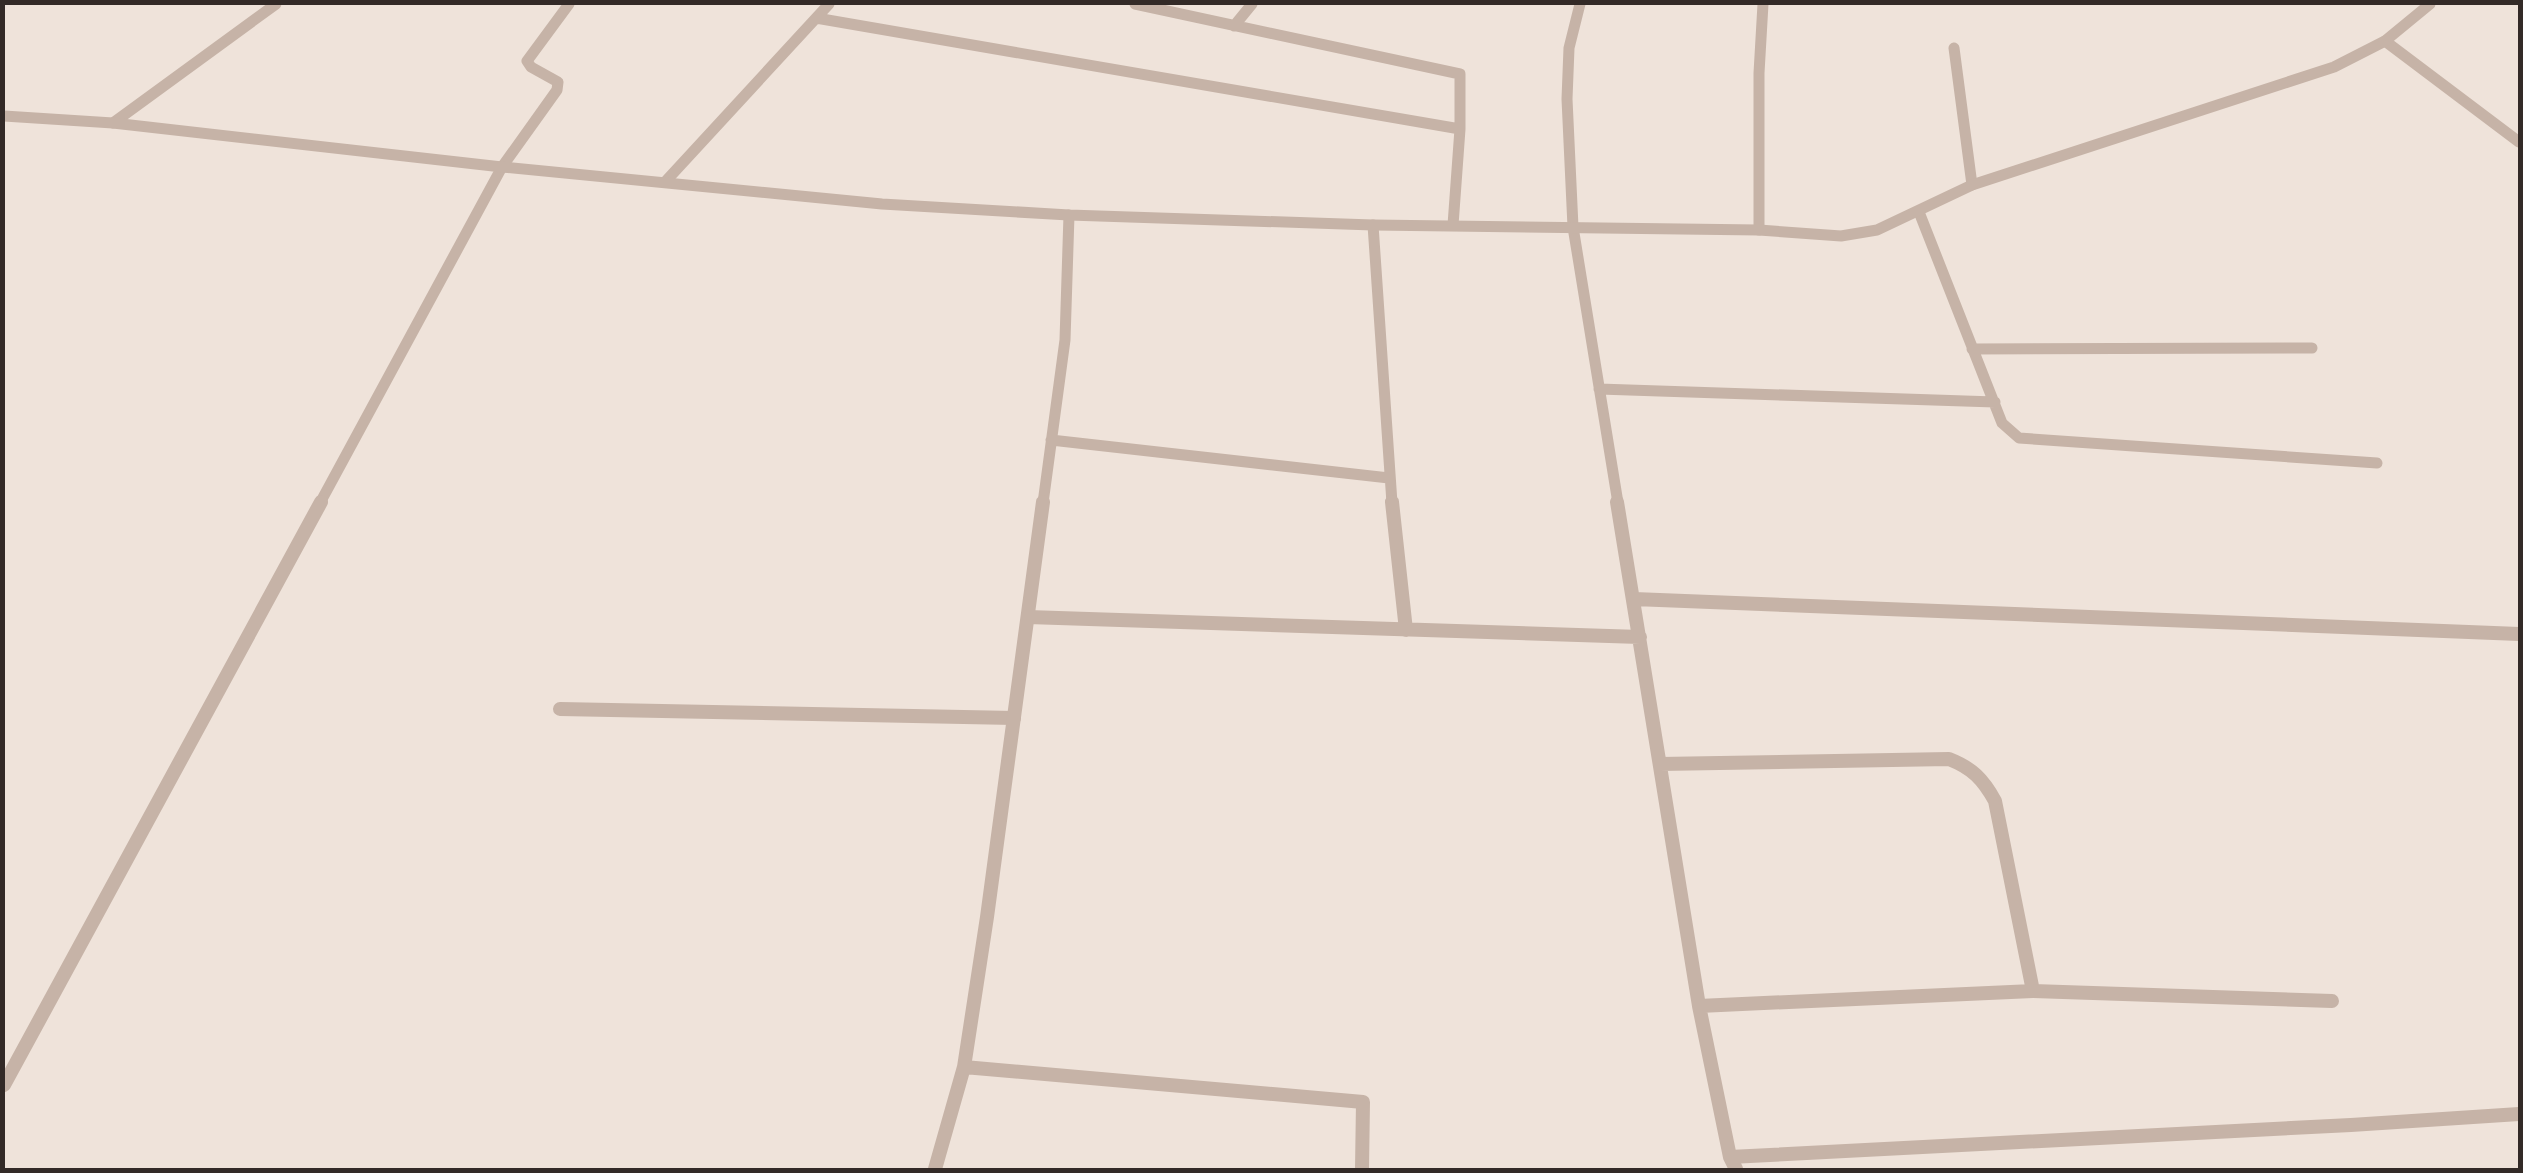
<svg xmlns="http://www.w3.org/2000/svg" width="2523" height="1173" font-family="'Noto Sans',sans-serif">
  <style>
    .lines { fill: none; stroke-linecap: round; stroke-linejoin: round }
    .service { stroke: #c6b3a7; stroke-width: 14 }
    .minor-far1 { stroke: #c6b3a7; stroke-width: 11 }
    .minor { stroke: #c6b3a7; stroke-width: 14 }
    .tertiary { stroke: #c6b3a7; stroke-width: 11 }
  </style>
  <rect width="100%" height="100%" fill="#efe3da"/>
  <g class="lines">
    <path class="service" d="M560,709L1014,718"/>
    <path class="minor-far1" d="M1135,4L1460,74V129L1453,225
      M1580,4L1569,48L1567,99L1573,227L1618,503
      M816,18L1460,129
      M1234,26L1252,4
      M2385,41L2519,142
      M1954,48L1972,185
      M113,123L276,4
      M665,182L829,4
      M1919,212L2002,423L2019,438L2377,463
      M1373,225L1392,503
      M1759,230V73L1763,4
      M1972,349L2312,348
      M1599,389L1995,402
      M1051,440L1389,478
      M320,503L502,167L557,90L558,82L531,67L527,61L569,4
      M1043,503L1065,340L1069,215"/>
    <path class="minor" d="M1392,502L1406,630
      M1617,502L1699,1006L1730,1157L1736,1169
      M1634,599L2519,634
      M1028,617L1640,637
      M1660,764L1949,759C1972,768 1983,779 1995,801L2033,991
      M1699,1006L2033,991L2332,1001
      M964,1067L1363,1102L1362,1169
      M4,1085L321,502
      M1730,1157L2351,1125L2519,1114
      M935,1169L964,1067L987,917L1043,502"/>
    <path class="tertiary" d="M4,116L113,123L502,167L882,204L1069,215L1373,225L1759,230L1841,236L1877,230L1972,185L2334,67L2385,41L2430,4"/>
  </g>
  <rect width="2523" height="1173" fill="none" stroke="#332a27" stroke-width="10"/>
</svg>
